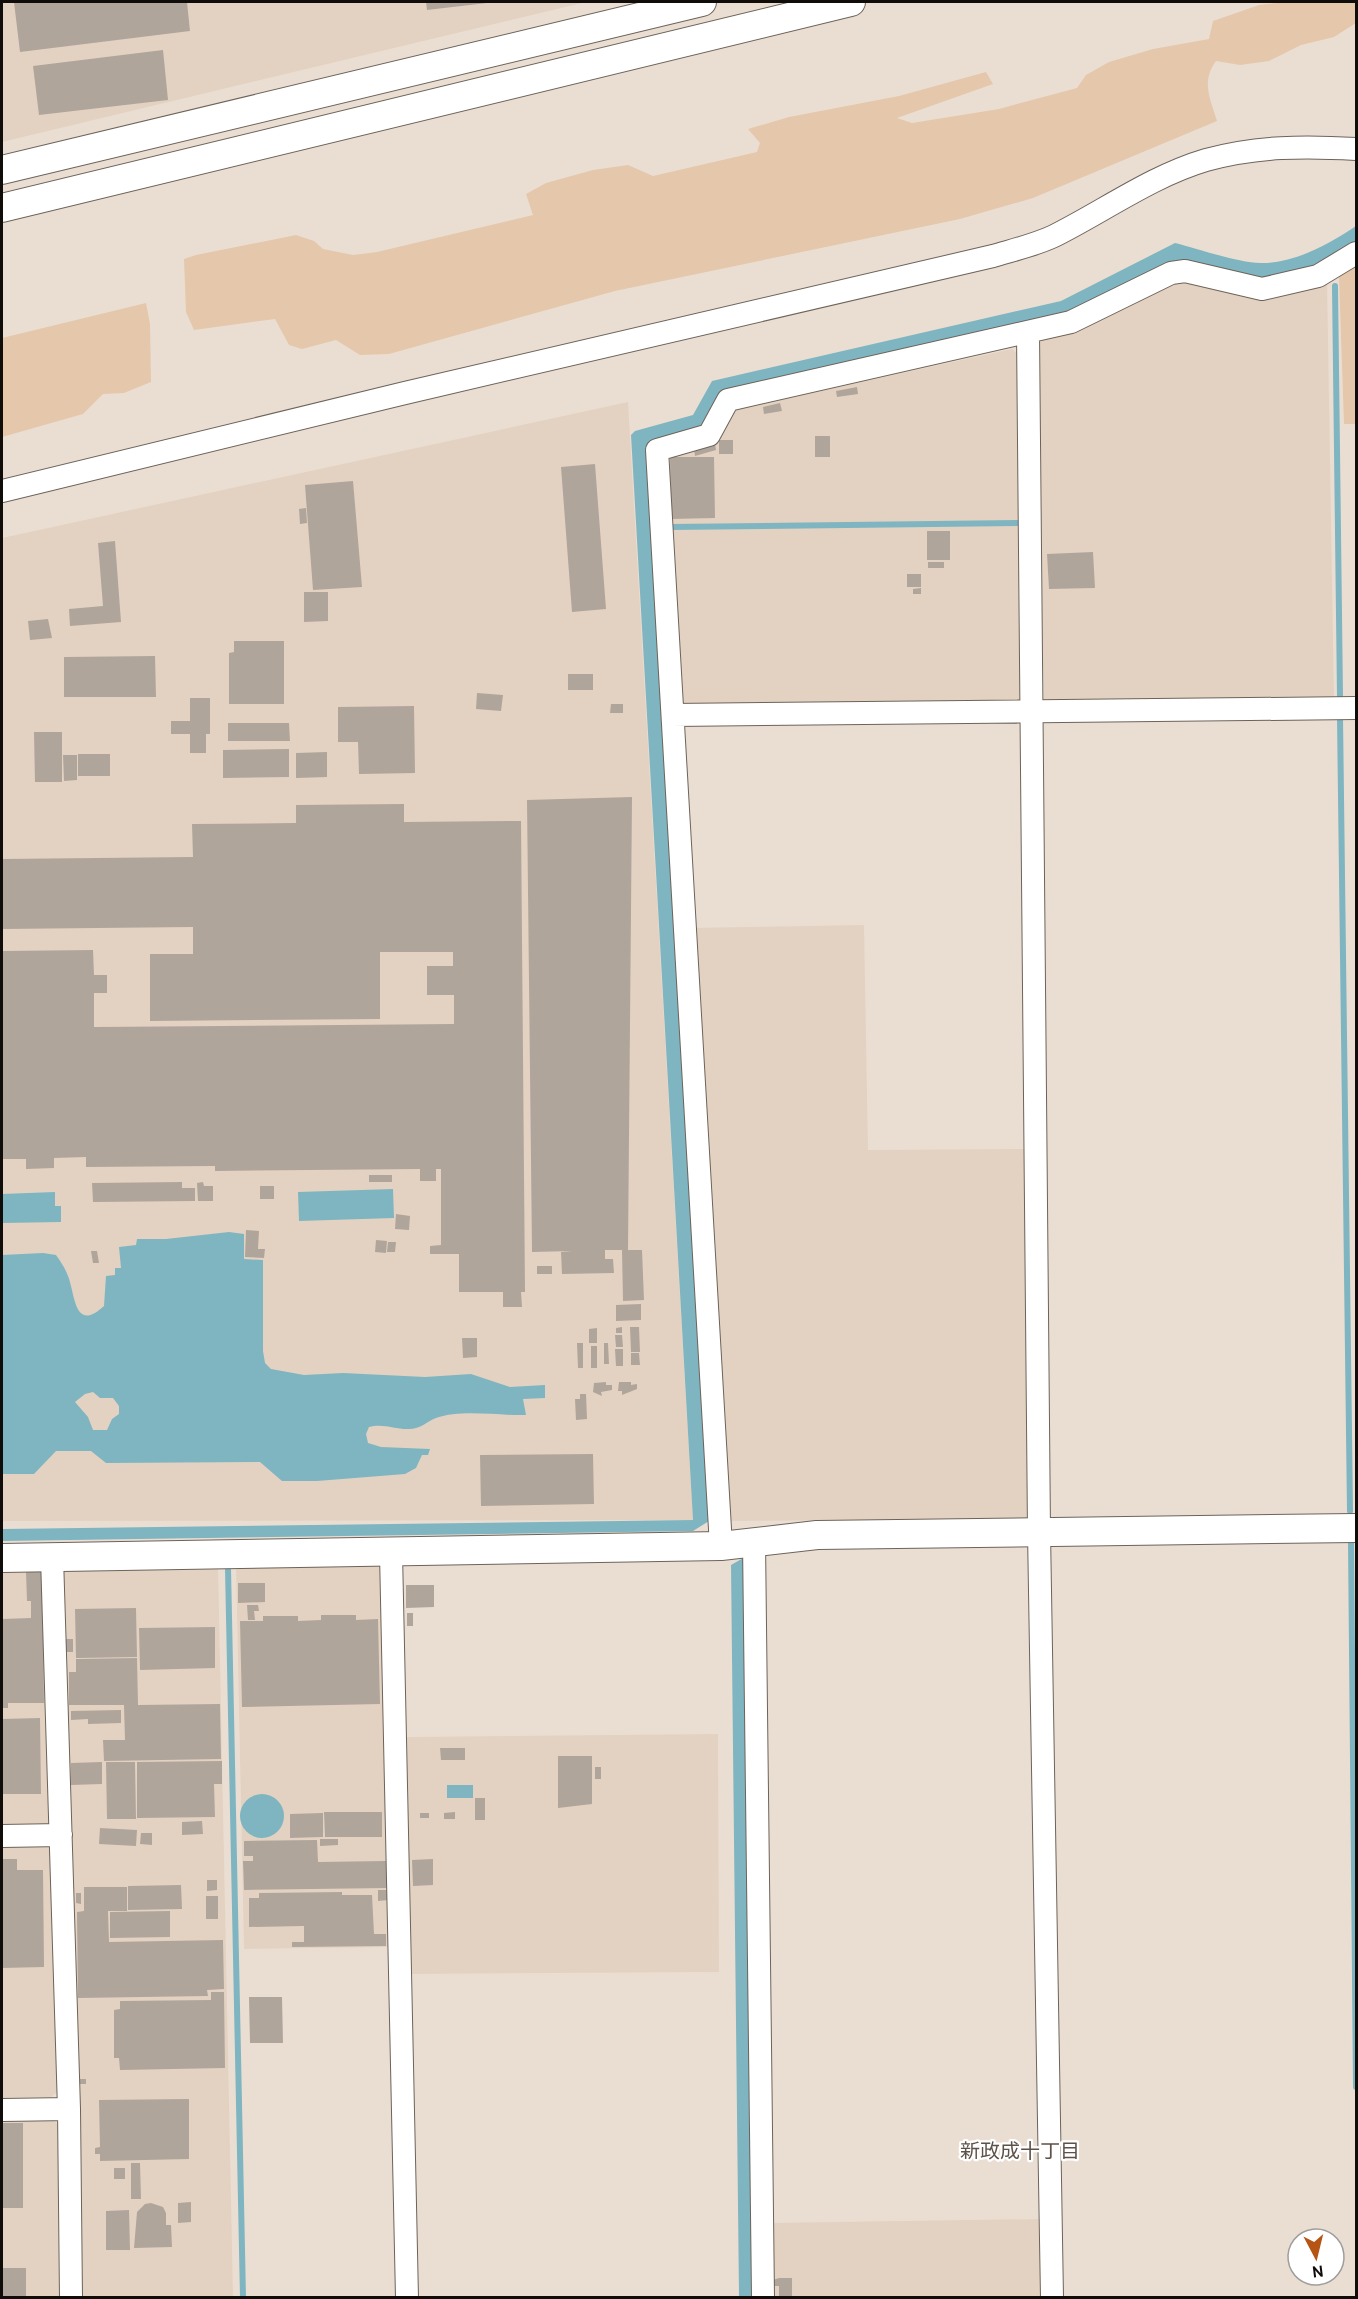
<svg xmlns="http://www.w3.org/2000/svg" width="1358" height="2299" font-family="Cabin,'Noto Sans JP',sans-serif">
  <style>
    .built { fill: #e3d2c1 }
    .green { fill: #e5c7ac }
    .water { fill: #7eb5c1; fill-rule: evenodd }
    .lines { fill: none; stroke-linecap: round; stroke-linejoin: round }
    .stream { stroke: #7eb5c1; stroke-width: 6 }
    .building { fill: #b0a59b }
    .minor-casing { stroke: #6d635a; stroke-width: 24 }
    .tertiary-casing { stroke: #6d635a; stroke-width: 30 }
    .minor { stroke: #fff; stroke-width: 22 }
    .tertiary { stroke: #fff; stroke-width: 28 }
    .labels { text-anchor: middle; stroke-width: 4.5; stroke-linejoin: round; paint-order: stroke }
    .neighbourhood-label { font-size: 20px; fill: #5c5249; stroke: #fff }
  </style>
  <rect width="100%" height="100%" fill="#eaded3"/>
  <path class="built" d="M2,2H586L2,142Z
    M1327,279L1334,700L1044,705L1036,348L1044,336L1179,280Z
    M1012,349L1018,354L1022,704L687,709L677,703L665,457L734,410Z
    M628,402L693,1520L2,1521V538Z
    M864,925L868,1150L1029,1149L1030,1519L727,1521L690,928Z
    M384,1562L391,1947L244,1949L236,1564Z
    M218,1565L233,2297H81L59,1567Z
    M47,1567L52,1825L2,1826V1568Z
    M718,1734L719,1972L410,1974L404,1737Z
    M53,1844L59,2091L51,2097L2,2098V1845Z
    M52,2119L63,2129L65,2297H2V2120Z
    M1042,2219L1041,2297H771L770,2223Z"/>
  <path class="green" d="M1286,2H1356V23L1334,37L1301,45L1269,61L1240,65L1216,61C1201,82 1210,98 1217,121L1033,198L960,219L615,291L389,354L360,355L336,340L302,349L289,345L275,319L194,330L186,312L184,259L196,255L296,235L314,241L323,249L353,255L377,252L533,215L526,194L546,183L593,170L628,165L653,176L757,152L760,143L748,129L789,117L899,96L986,72L993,84L897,118L912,123L999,109L1032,100L1077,88L1086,75L1109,62L1153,49L1209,39L1213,21L1259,5Z
    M1356,264V424H1344L1339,277Z
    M146,303L150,324L151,382L124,393L103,394L83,414L2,437V338Z"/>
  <path class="water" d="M1356,226V241L1309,268L1263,279L1181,262L1067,312L721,394L700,428L647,444L709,1521L693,1531L2,1541V1529L693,1520L631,435L635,431L693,415L712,381L1061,301L1175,243C1195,248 1243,264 1262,263C1296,263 1329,244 1356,226Z
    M393,1189L394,1218L299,1221L298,1192Z
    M55,1192V1206H61V1222L2,1223V1194Z
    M229,1232L244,1234V1259L263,1260V1351L265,1363L271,1369L304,1375L343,1373L425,1377L471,1374L510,1387L545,1385V1398L523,1399L526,1415C498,1416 462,1409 436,1418C426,1422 422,1428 410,1429C396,1430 384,1423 369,1427L366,1434L368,1443L381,1447L430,1449L428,1455H422L416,1468L405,1474L317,1481H282L260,1462L106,1463L91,1451H56L34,1474H2V1255L43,1253L56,1255C61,1262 65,1268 68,1276C75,1293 74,1334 104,1306L106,1276L115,1275V1268H121L119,1247L136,1245L137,1239H166ZM93,1392L100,1398H113L119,1406V1414L112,1419L107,1430H93L88,1417L75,1402L85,1394Z
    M745,1557L753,2298L739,2297L731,1565Z
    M447,1785H473V1798H447Z
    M240 1816a22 22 0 1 1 44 0a22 22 0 1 1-44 0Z"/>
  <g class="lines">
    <path class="stream" d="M1335,286L1340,696
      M669,527L1019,523
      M1340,717L1350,1511
      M1351,1541L1356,2087
      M228,1568L243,2298"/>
  </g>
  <path class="building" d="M14,2H187L190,31L20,52Z
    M426,2H487V3L427,10Z
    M163,50L168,100L39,115L33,66Z
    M857,387L858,394L837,397L836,391Z
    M780,403L782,411L764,414L763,407Z
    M815,436H830V457H815Z
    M719,440H733V454H719Z
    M715,444L716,450L695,456L694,449Z
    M670,457H714L715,518L671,519Z
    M595,464L606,609L572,612L561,467Z
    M353,481L362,587L313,590L305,485Z
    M306,508L307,523L300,524L299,509Z
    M927,531H950V560H927Z
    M115,541L121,622L70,626L69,609L103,606L98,543Z
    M1093,552L1095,588L1049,589L1047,554Z
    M928,562H944V568H928Z
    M907,574H921V587H907Z
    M921,588V594H913V589Z
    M304,592H328V621L304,622Z
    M48,619L52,638L30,640L28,621Z
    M234,641H284V704H229V653L234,652Z
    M155,656L156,697H64V657Z
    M568,674H593V690H568Z
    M477,693L503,695L501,711L476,709Z
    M190,698H210V734H206V753H190V734H171V721H190Z
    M611,704H623V713H610Z
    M414,706L415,773L359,774L358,742H338V707Z
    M228,723H289L290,741H228Z
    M34,732H62V782H35Z
    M289,749V777L223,778V750Z
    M327,752V777L296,778V753Z
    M78,754H110V776H78Z
    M63,755H77V780L64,781Z
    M632,797L628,1250H642L644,1300L623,1301L622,1250H605V1259H613L614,1273L562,1274L561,1252L572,1251L532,1252L527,800Z
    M404,804V822L521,821L525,1292H521L522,1307H503V1292H459V1254H430V1246L441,1245V1169H436V1181H420V1169L215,1171V1166L86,1167V1157L54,1158V1168L26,1169V1159H2V951L93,950L94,975H107V993H94V1027L454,1024V995H427V966H453V952H380V1019L150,1021V954H193V927L2,929V859L193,857L192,824L296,823V805Z
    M369,1175H392V1182H369Z
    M182,1182V1188H195V1201L93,1202L92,1183Z
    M203,1182L204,1186H213V1201H198L197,1183Z
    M260,1186H274V1199H260Z
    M396,1214L410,1216L409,1230L395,1229Z
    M246,1230L259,1231L258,1249H265L264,1258L245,1257Z
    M376,1240L387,1241L386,1253L375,1252Z
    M388,1242H396L395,1252H387Z
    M91,1251H97L99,1263H93Z
    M537,1266H552V1274H537Z
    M641,1304V1320L616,1321V1305Z
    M622,1327V1333H616V1328Z
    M630,1327H639L640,1352H631Z
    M597,1328V1343H589V1329Z
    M615,1335H622L623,1347H616Z
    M462,1338H477V1357L463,1358Z
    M577,1343H583V1368H578Z
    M604,1343H608L609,1364H604Z
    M591,1346H597V1368H591Z
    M615,1349H623V1366H616Z
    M631,1353H639L640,1365H631Z
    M606,1382V1385H612V1390L601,1392L602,1396L593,1392L594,1383Z
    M619,1382H631V1385L637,1384V1389L622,1395V1391H618Z
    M580,1394H586L587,1419L576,1420L575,1399H580Z
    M593,1454L594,1504L481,1506L480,1455Z
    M42,1571L44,1703H8V1708H2V1619L31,1618V1601H27L26,1572Z
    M238,1583H265V1602L238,1603Z
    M406,1585H434V1607L406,1608Z
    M247,1605H258L259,1611H254L255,1620H248Z
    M136,1608L137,1657L76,1658L75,1609Z
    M407,1613H413V1626H407Z
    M321,1615H356V1620L378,1619L380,1704L242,1707L240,1621H263V1616H298V1621L321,1620Z
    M215,1627V1668L140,1670L139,1628Z
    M65,1639H73V1652H66Z
    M137,1658L138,1705L220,1704L221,1759L104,1761L103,1740H125L124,1705H69V1672H76V1659Z
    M121,1710V1723L88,1724V1719L71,1720V1711Z
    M40,1718L41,1794H2V1719Z
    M440,1748H465V1760H441Z
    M558,1756H592V1804L558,1808Z
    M222,1761V1784H214L215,1817L137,1818V1762Z
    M102,1762V1784L71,1785V1763Z
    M106,1762H135L136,1819H107Z
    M595,1767H601V1779H595Z
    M475,1798H485V1820H475Z
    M324,1812H382V1837H325Z
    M455,1812V1819H444V1813Z
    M323,1813V1837L290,1838V1814Z
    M420,1813H429V1818H420Z
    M202,1821L203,1834L182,1835V1822Z
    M100,1828L137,1830L136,1846L99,1844Z
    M141,1833H152V1845L140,1844Z
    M320,1839H338V1845L320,1846Z
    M317,1840L318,1862L386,1861L387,1888L244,1890L243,1861H253V1856H244V1841Z
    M2,1859H17V1870H43L44,1967L2,1968Z
    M433,1859V1885L413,1886L412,1860Z
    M207,1880H217V1890L207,1891Z
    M181,1885L182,1909L128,1910V1886Z
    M84,1887H127V1911H108L109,1942L223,1940L224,1989L207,1990L208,1996L78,1998L77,1912L84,1911Z
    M378,1890H389V1900L378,1901Z
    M342,1892V1895H372L374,1934H386V1946L292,1947V1942H304V1926L249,1927V1898H259V1893Z
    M76,1893H81V1904L76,1903Z
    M206,1896H218V1919H206Z
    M170,1911V1937L110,1938V1912Z
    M211,1992H224L225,2068L120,2070L119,2058H114V2010L120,2009V2001L211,2000Z
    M249,1997H282L283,2043H250Z
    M80,2079H86V2084H79Z
    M189,2099V2159L100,2161V2154H95V2148L100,2147L99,2100Z
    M2,2123H23V2208H2Z
    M131,2163H140L141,2199H131Z
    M114,2168H125V2179H114Z
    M191,2202V2222L178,2223V2203Z
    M151,2203L163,2207L166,2213V2225H171L172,2247L134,2248L137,2212L145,2204Z
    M129,2210L130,2250H106V2211Z
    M2,2268H26V2298H2Z
    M779,2278H792V2298H779V2286H773V2280Z"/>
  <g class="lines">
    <g class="minor-casing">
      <path id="minor" d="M1028,332L1039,1532L1052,2298
        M2,491L405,393L993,256C1013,250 1035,245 1054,236C1104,211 1152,176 1206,160C1257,146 1305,146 1356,149
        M673,715L1356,708
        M754,1542L763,2298
        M721,1546L657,450L709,435L728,400L1071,322L1171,273L1185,271L1262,289L1318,276L1356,253
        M391,1553L407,2298
        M52,1557L69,2109L71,2298
        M2,1836L61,1835
        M2,2110L69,2109"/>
    </g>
    <g class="tertiary-casing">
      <path id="tertiary" d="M2,170L702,2
        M2,208L851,2
        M2,1558L721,1546L817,1535L1356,1528"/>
    </g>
    <use href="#minor" class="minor"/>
    <use href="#tertiary" class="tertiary"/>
  </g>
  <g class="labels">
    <g class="neighbourhood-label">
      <text x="1020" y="2158">新政成十丁目</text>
    </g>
  </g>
  <rect width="1358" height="2299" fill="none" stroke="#100c09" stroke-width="6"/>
  <g transform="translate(1316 2257) rotate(173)"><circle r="28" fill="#ffffff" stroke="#9f9e9d" stroke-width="1.5"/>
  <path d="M0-4.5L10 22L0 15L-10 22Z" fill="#b55413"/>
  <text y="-9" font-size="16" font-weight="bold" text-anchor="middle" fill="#100c09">N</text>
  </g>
</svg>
